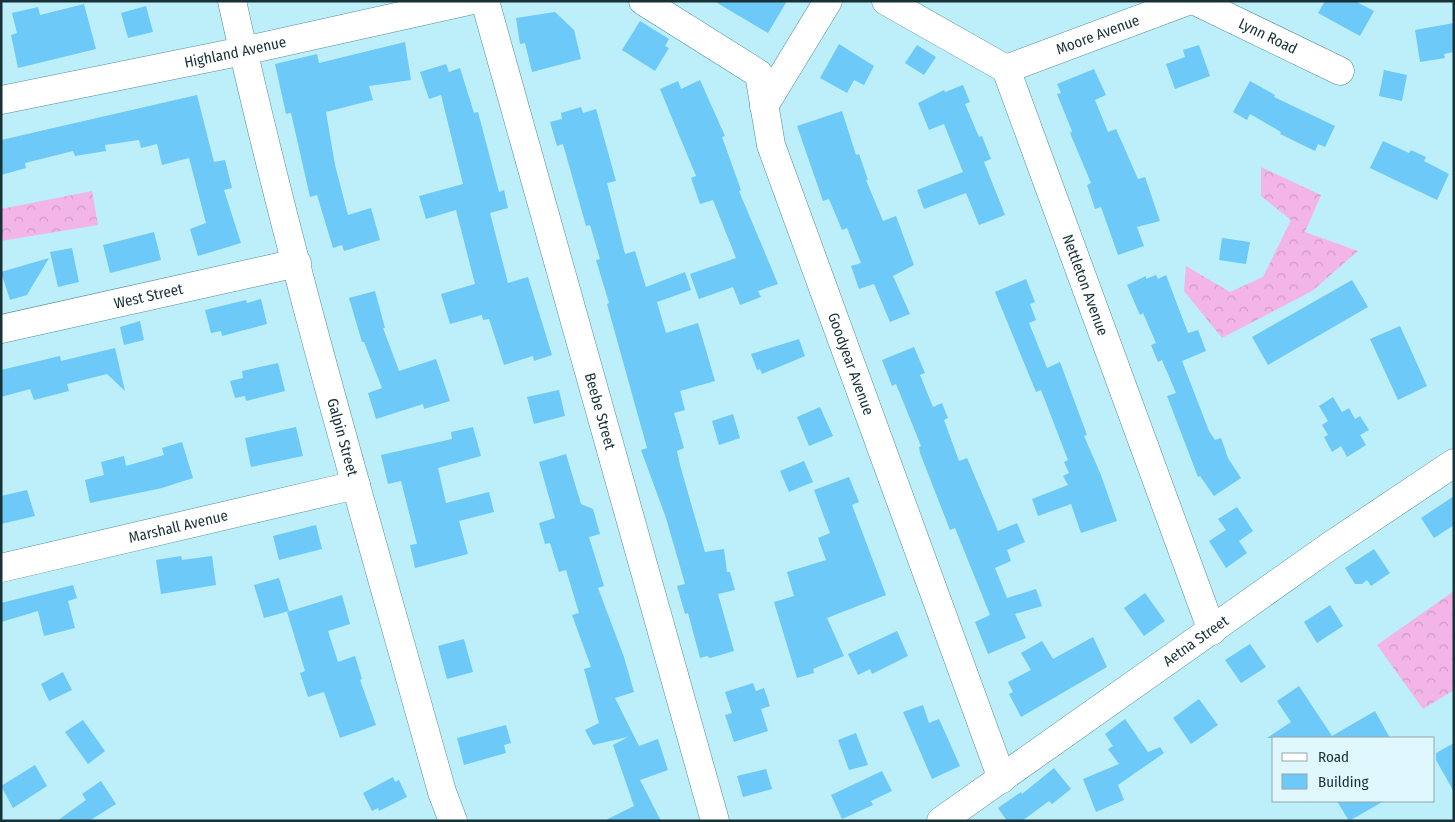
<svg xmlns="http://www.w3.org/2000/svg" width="1455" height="822" font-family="'Fira Sans Condensed',sans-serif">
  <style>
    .forest { fill: url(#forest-crowns) }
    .building { fill: #6cc9f8 }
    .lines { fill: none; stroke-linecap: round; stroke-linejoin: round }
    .minor-casing { stroke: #508d9a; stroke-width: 29 }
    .minor { stroke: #fff; stroke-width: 28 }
    .labels { text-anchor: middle; stroke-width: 4; stroke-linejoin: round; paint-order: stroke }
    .street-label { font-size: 15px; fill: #173136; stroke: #dff7fd }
  </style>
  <defs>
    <pattern id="forest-crowns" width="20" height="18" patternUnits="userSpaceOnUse" patternTransform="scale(1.25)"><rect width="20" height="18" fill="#f3b4e7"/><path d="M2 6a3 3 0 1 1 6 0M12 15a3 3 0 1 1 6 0" fill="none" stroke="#d09bc7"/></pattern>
  </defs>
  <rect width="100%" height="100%" fill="#bdeffa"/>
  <path class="forest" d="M1261,167L1321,195L1305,232L1358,251L1312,291L1222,338L1184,291L1186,266L1230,292L1263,277L1291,220L1261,196Z
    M92,191L98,225L1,241V209Z
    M1454,591V690L1423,709L1377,645Z"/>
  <path class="building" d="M714,1H787L768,33Z
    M1325,1H1355L1374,11L1360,36L1318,13Z
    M84,4L96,49L18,68L11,35L17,33L12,13L38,7L40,15Z
    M146,6L153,32L128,38L121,13Z
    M555,12L574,30L581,59L532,72L525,43L520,44L516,18Z
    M640,21L669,39L665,46L669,48L655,71L622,50Z
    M1454,23V52L1444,54L1445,58L1420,62L1415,30Z
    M405,42L411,80L369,86L373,100L326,112L335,165L348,215L371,208L380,240L344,251L342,245L333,248L317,195L310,197L291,113L286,114L275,64L317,54L319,63Z
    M839,44L874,66L864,85L854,80L847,93L820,78Z
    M917,45L936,57L924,75L905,63Z
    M1199,45L1210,76L1175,89L1166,64L1185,57L1183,50Z
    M446,64L449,72L460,68L474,113L478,112L499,192L504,190L508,208L490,213L508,283L528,277L552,355L534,361L533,356L504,365L489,319L483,320L482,315L450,324L441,294L475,284L456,210L426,219L419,196L463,184L441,95L429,99L420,72Z
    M1094,69L1106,95L1095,100L1108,132L1116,129L1138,179L1145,177L1160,221L1137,227L1144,246L1118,255L1101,207L1095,209L1087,185L1091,183L1070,133L1072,131L1057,94L1061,93L1057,84Z
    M1384,70L1407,75L1402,101L1379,96Z
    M700,80L725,136L722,137L741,190L739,191L778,284L758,291L761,297L740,305L733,287L699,299L690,274L736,258L713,200L700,204L691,178L696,176L660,89L678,81L681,89Z
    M1250,81L1275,95L1274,97L1335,126L1325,147L1318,144L1315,151L1280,134L1281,132L1250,114L1247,120L1233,112Z
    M963,85L970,102L965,104L979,137L982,136L991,159L984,162L1005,215L979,225L966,193L924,209L917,190L963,172L944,124L929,130L918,103L944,90L945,92Z
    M197,95L214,162L225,160L232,188L224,190L241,243L198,256L190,229L206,223L189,158L162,165L157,144L141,148L139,140L105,145L106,151L75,156L73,151L25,163L26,168L1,175V140Z
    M581,107L583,113L596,109L616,181L607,183L625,254L635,251L646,287L685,272L691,290L657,302L666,333L698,323L715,381L680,391L685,410L674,413L684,448L677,451L680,465L705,552L724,549L727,572H730L735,590L718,594L734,651L710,658L707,656L700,658L688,613L685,614L677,586L685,584L666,518L641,450L647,448L607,304L609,303L596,260L600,259L590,225L586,226L563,144L557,146L550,122L562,119L561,113Z
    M842,111L856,155L859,154L868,180H866L883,221L896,216L914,265L893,276L910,314L890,322L874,284L859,289L851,266L861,263L847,228L842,230L829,199L823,201L797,126Z
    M1383,141L1409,153L1411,150L1426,157L1424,161L1449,174L1437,200L1370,168Z
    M154,232L161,260L110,273L103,245Z
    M1222,238L1250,242L1246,264L1219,260Z
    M72,248L79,282L58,287L50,252Z
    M49,258L27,295L10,300L1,272Z
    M1156,275L1158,279L1166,275L1188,333L1198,330L1206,351L1182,361L1209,431L1215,440L1221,438L1228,458L1241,478L1214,496L1200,476L1198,477L1167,396L1176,393L1162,360L1158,362L1151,345L1156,343L1143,313L1140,315L1127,285L1146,276V279Z
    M1026,279L1035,302L1030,304L1036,320L1029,323L1047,368L1060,362L1087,435L1084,436L1101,475L1117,521L1081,533L1071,504L1038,516L1032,499L1068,485L1063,476L1069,473L1064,462L1068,460L1041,390L1036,392L995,292Z
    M1352,280L1368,307L1268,365L1252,337Z
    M375,291L385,328H383L399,371L436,359L450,401L424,409L423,404L376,419L368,393L382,388L364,342H362L349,298Z
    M261,299L267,324L222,336L221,331L211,333L205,310L246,300L247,303Z
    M140,321L144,340L124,345L120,327Z
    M1400,326L1427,386L1398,400L1370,339Z
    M799,339L805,356L762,374L760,369L757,370L751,354Z
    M914,347L925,373L920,375L933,407L942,403L948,418L944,420L959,461L967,458L998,531L1017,523L1025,542L1007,550L1011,561L995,568L1007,598L1036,589L1042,606L1015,614L1026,638L988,654L975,622L990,615L955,528L950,530L920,453L919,447L921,446L896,384L892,386L882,360Z
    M115,348L125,391L107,374L67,384L69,391L34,400L30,389L1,397V370L60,356L61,361Z
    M278,363L285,391L246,401L245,396L235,398L230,381L243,378L242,371Z
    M559,390L565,416L534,424L527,397Z
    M1333,397L1342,412L1349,408L1355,419L1360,416L1369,430L1360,435L1366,445L1347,457L1341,446L1332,452L1324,437L1328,435L1322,425L1328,421L1319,406Z
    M820,407L833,436L809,446L797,417Z
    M733,414L740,438L719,445L712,421Z
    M296,427L303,456L251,467L245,438Z
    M473,427L481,456L438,468L446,503L489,492L494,512L459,521L468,554L415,568L410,545L417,544L401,481L388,484L381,455L452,439L451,432Z
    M182,442L193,478L162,488L90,503L85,480L104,475L101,462L124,456L126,466L164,455L162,448Z
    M566,454L581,504L593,509L600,534L589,537L604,586L598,588L624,657L634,692L615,698L639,746L658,739L668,770L640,780L661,821H604L634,806L613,745L628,737L593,745L585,730L599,723L584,669L591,667L572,615L579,613L566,570L559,572L550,543L545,544L539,523L555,518L539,462Z
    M804,461L813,482L789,492L780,471Z
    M849,477L859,502L852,505L886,595L827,618L844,656L813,669L814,673L797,678L774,602L794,596L787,572L826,560L818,538L830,533L814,490Z
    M27,490L35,516L1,524V496Z
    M1454,496V525L1434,538L1421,518Z
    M1237,507L1253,531L1239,541L1247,553L1226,568L1209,541L1226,530L1218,519Z
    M316,525L322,549L279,560L273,536Z
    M1374,549L1390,573L1371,586L1367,580L1362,584H1355L1345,568Z
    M181,556L182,560L212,556L216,585L161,594L156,560Z
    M279,578L289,611L264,618L254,585Z
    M73,585L77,598L68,601L75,628L44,636L38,611L1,622V603Z
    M1145,593L1165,621L1144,636L1124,608Z
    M342,595L350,624L328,631L338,662L355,656L362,679L360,680L376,725L340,738L324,692L308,697L300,673L305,671L287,612Z
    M1330,605L1343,626L1317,643L1304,622Z
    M897,631L908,656L872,674L870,669L858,675L848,654Z
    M1093,637L1107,667L1021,717L1009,694L1013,692L1008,682L1031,670L1021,653L1042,641L1053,659Z
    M464,639L473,672L447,679L438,646Z
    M1250,644L1266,667L1241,683L1225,660Z
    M63,672L72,690L49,701L41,684Z
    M753,683L756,691L764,688L770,706L761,709L768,731L734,742L725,715L732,713L725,692Z
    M1299,686L1332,736L1375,711L1390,738H1267L1291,722L1277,701Z
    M1199,699L1218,725L1191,744L1173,718Z
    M923,705L929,723L939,719L960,766L932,779L903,712Z
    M1125,719L1148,752L1160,747L1164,753L1118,785L1124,800L1096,812L1083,779L1119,764L1108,749L1113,746L1105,734Z
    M83,720L105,751L88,764L65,732Z
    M506,725L511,743L504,745L506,753L464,765L457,738Z
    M856,733L868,765L849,770L838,740Z
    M1454,743V792L1436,760V753Z
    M35,765L47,786L13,808L1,786Z
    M1054,768L1071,789L1052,804L1049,801L1022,821H1007L998,808L1021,792L1022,794Z
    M766,769L772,789L743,797L737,776Z
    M882,771L892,791L871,801L873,805L842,819L831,795Z
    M393,777L395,782L399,780L407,797L379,811L378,808L372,811L363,793Z
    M101,781L116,804L89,821H57L86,800L82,794Z
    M1337,801H1384L1349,821Z"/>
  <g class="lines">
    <g class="minor-casing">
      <g id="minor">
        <path id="s1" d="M232,1C291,267 369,530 442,792L453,821"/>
        <path id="s2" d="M485,1L715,821"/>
        <path id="s3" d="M643,1L759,74L771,145L1002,779"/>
        <path id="s4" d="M886,1L1006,69L1212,631"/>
        <path id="s5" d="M1195,1L1340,71"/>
        <path id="s6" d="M1006,69L1188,1"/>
        <path id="s7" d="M1,100L243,51L468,1"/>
        <path d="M764,106L828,1"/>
        <path id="s8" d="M1,329L297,263"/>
        <path id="s9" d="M1,568L356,485"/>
        <path id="s10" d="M941,821L1330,546L1454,463"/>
      </g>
    </g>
    <use href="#minor" class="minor"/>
  </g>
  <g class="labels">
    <g class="street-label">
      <text dy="5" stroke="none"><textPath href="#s6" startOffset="98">Moore Avenue</textPath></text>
      <text dy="5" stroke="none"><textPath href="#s5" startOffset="81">Lynn Road</textPath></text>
      <text dy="5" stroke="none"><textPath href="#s7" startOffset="239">Highland Avenue</textPath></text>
      <text dy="5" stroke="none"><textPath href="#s4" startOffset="368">Nettleton Avenue</textPath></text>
      <text dy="5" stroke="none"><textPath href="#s8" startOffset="151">West Street</textPath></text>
      <text dy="5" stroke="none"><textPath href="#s3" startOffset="442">Goodyear Avenue</textPath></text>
      <text dy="5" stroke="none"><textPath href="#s2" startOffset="426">Beebe Street</textPath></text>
      <text dy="5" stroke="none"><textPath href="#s1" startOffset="450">Galpin Street</textPath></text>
      <text dy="5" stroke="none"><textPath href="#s9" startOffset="182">Marshall Avenue</textPath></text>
      <text dy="5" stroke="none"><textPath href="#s10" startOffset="312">Aetna Street</textPath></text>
    </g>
  </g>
  <rect width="1455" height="822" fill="none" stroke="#173136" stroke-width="5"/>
  <rect x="1272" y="737" width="162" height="65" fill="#dff7fd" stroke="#8fa8ad"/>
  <rect x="1282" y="753" width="25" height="8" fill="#ffffff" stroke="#8fa8ad"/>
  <text x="1318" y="762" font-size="15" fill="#173136">Road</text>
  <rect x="1282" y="774" width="25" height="15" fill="#6cc9f8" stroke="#8fa8ad"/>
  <text x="1318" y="787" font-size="15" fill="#173136">Building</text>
</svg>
